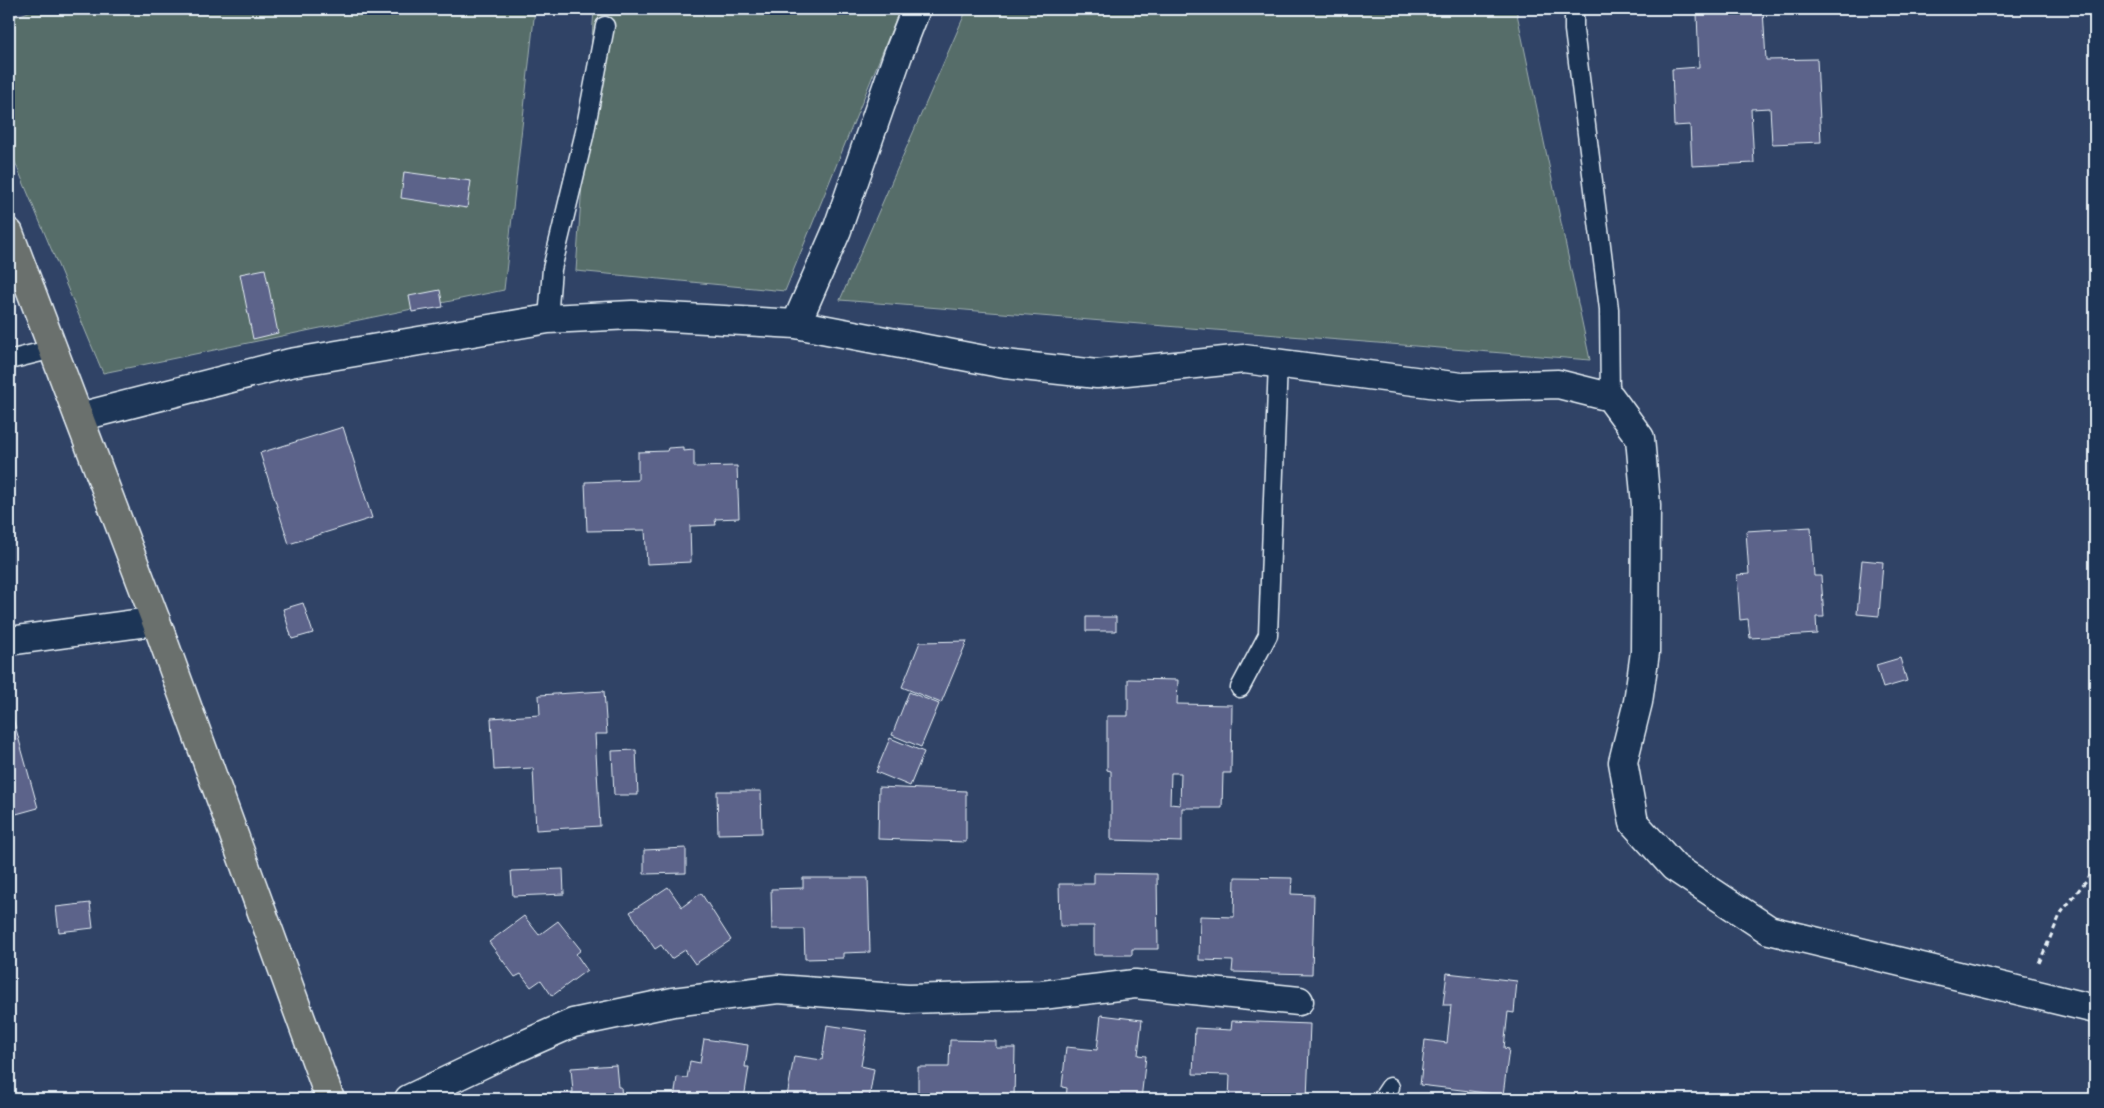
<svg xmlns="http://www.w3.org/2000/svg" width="2104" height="1108" font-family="Caveat,sans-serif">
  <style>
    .green { fill: #566d69; stroke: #9fafb0 }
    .building { fill: #5b638a; stroke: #e8f1f8; fill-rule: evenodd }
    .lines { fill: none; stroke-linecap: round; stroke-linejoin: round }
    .service-casing { stroke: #e8f1f8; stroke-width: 21 }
    .minor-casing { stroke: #e8f1f8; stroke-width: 31 }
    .trunk-casing { stroke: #e8f1f8; stroke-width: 31 }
    .path { stroke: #e8f1f8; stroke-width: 3; stroke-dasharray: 5 4; stroke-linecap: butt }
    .service { stroke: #1d3557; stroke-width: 18 }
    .minor { stroke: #1d3557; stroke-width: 28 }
    .trunk { stroke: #6b706d; stroke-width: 28 }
  </style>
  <rect width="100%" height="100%" fill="#304366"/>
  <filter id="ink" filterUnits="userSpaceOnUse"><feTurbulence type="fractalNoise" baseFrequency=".02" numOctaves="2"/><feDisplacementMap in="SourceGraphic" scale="10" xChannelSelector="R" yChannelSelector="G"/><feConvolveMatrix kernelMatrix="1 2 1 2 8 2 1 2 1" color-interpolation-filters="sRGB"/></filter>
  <g filter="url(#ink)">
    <path class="green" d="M37,9H535L504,290L103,373L9,148V19Z
      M594,9H900L785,291L576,271Z
      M967,9H1516L1590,360L840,300Z"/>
    <path class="building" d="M1763,10L1766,60L1817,59L1821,142L1772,144L1770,108L1751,109L1754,163L1692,166L1690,125L1674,126L1672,69L1699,67L1697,13Z
      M404,172L471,181L467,208L401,198Z
      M265,269L278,333L253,339L240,274Z
      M440,290L443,307L412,312L409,296Z
      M343,427L372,518L289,544L260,453Z
      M683,447V451L694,450V467L737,466L739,518L715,519L716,525L690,526L691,562L647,564L645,530L587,531L585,482L638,480V452L667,451L668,448Z
      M1811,527L1814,576H1821L1824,617H1816L1817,634L1750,638L1748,619L1740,620L1737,575L1749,574L1746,531Z
      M1862,560L1883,562L1879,616L1857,614Z
      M303,603L313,633L292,639L283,609Z
      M1086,617H1116V631H1086Z
      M967,641L941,703L902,687L920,642Z
      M1900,658L1907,681L1883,688L1876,665Z
      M1128,679L1178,680L1177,704L1232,705L1231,773H1223L1222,808H1182V842L1111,840V771L1107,770V716H1128ZM1171,773H1181L1180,805L1170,804Z
      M604,691L607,734H595L600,826L536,830L533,768L494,770L491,718L540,715L539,695Z
      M909,692L939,704L921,747L892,735Z
      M9,704L38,808L9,816Z
      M890,738L924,752L910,786L876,772Z
      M636,750L638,795H614L612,751Z
      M879,787L966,791V842L878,839Z
      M717,791H761L762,833L718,834Z
      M686,848V873L644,874V850Z
      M563,869L564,894L513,896L511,871Z
      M1094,873L1157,874L1158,949H1132V955H1094V926H1060L1059,884H1094Z
      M1235,877L1292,878L1291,894L1314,895L1312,974L1232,972L1233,961L1199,960L1200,916L1234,917Z
      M803,878H868L870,952L843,953V958L805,959L804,929H772L771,889L803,888Z
      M668,887L682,907L701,893L731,940L695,964L685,950L671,959L661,945L655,949L630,912Z
      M90,903L93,928L59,932L56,907Z
      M524,916L539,935L558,921L581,950L576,954L587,970L552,996L541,980L531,987L521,974L515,977L489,942Z
      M1447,973L1517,981L1514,1013L1508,1012L1504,1048L1509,1049L1503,1095L1420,1085L1425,1040L1447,1043L1451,1005H1443Z
      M1101,1015L1142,1020L1138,1055L1146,1056L1141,1099H1066L1067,1088L1062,1087L1066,1047L1097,1050Z
      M1232,1021L1310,1024L1307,1099H1229L1230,1075L1193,1074L1195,1028L1231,1030Z
      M827,1025L867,1031L861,1066L874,1069L869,1099H793L787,1097L794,1056L822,1060Z
      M704,1039L748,1045L745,1067H749L744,1099H674L677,1077L687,1078L690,1061L700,1063Z
      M950,1040L996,1041V1048H1015L1014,1099H918V1067H949Z
      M616,1065L618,1087H621L622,1099H561L560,1093L573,1092L571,1068Z"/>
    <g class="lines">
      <g class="service-casing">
        <path id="service" d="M1574,9V30L1609,309L1610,397
          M548,319L552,269L584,136L605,26
          M9,360L53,349
          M1240,688L1268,635L1278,362
          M1382,1099L1390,1087"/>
      </g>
      <g class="minor-casing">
        <path id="minor" d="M796,324L837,230L898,55L916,9
          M79,417L290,363L548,319L632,315L796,324L1005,364L1097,374L1244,359L1461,387L1558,384L1610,397L1640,438L1646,505L1645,652L1638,702L1623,762L1634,823L1674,867L1769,930L2095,1009
          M9,641L156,621
          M409,1099L503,1054L573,1023L673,1002L778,989L908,999L1042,995L1135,984L1299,1001"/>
      </g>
      <g class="trunk-casing">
        <path id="trunk" d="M9,233L156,621L330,1099"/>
      </g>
      <path class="path" d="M2039,963L2061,913L2095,869"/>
      <use href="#service" class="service"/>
      <use href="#minor" class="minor"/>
      <use href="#trunk" class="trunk"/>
    </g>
  </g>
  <rect width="2104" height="1108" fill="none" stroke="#1d3557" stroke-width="30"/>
  <rect x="15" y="15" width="2074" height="1078" fill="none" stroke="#e8f1f8" stroke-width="2" filter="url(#ink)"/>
</svg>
